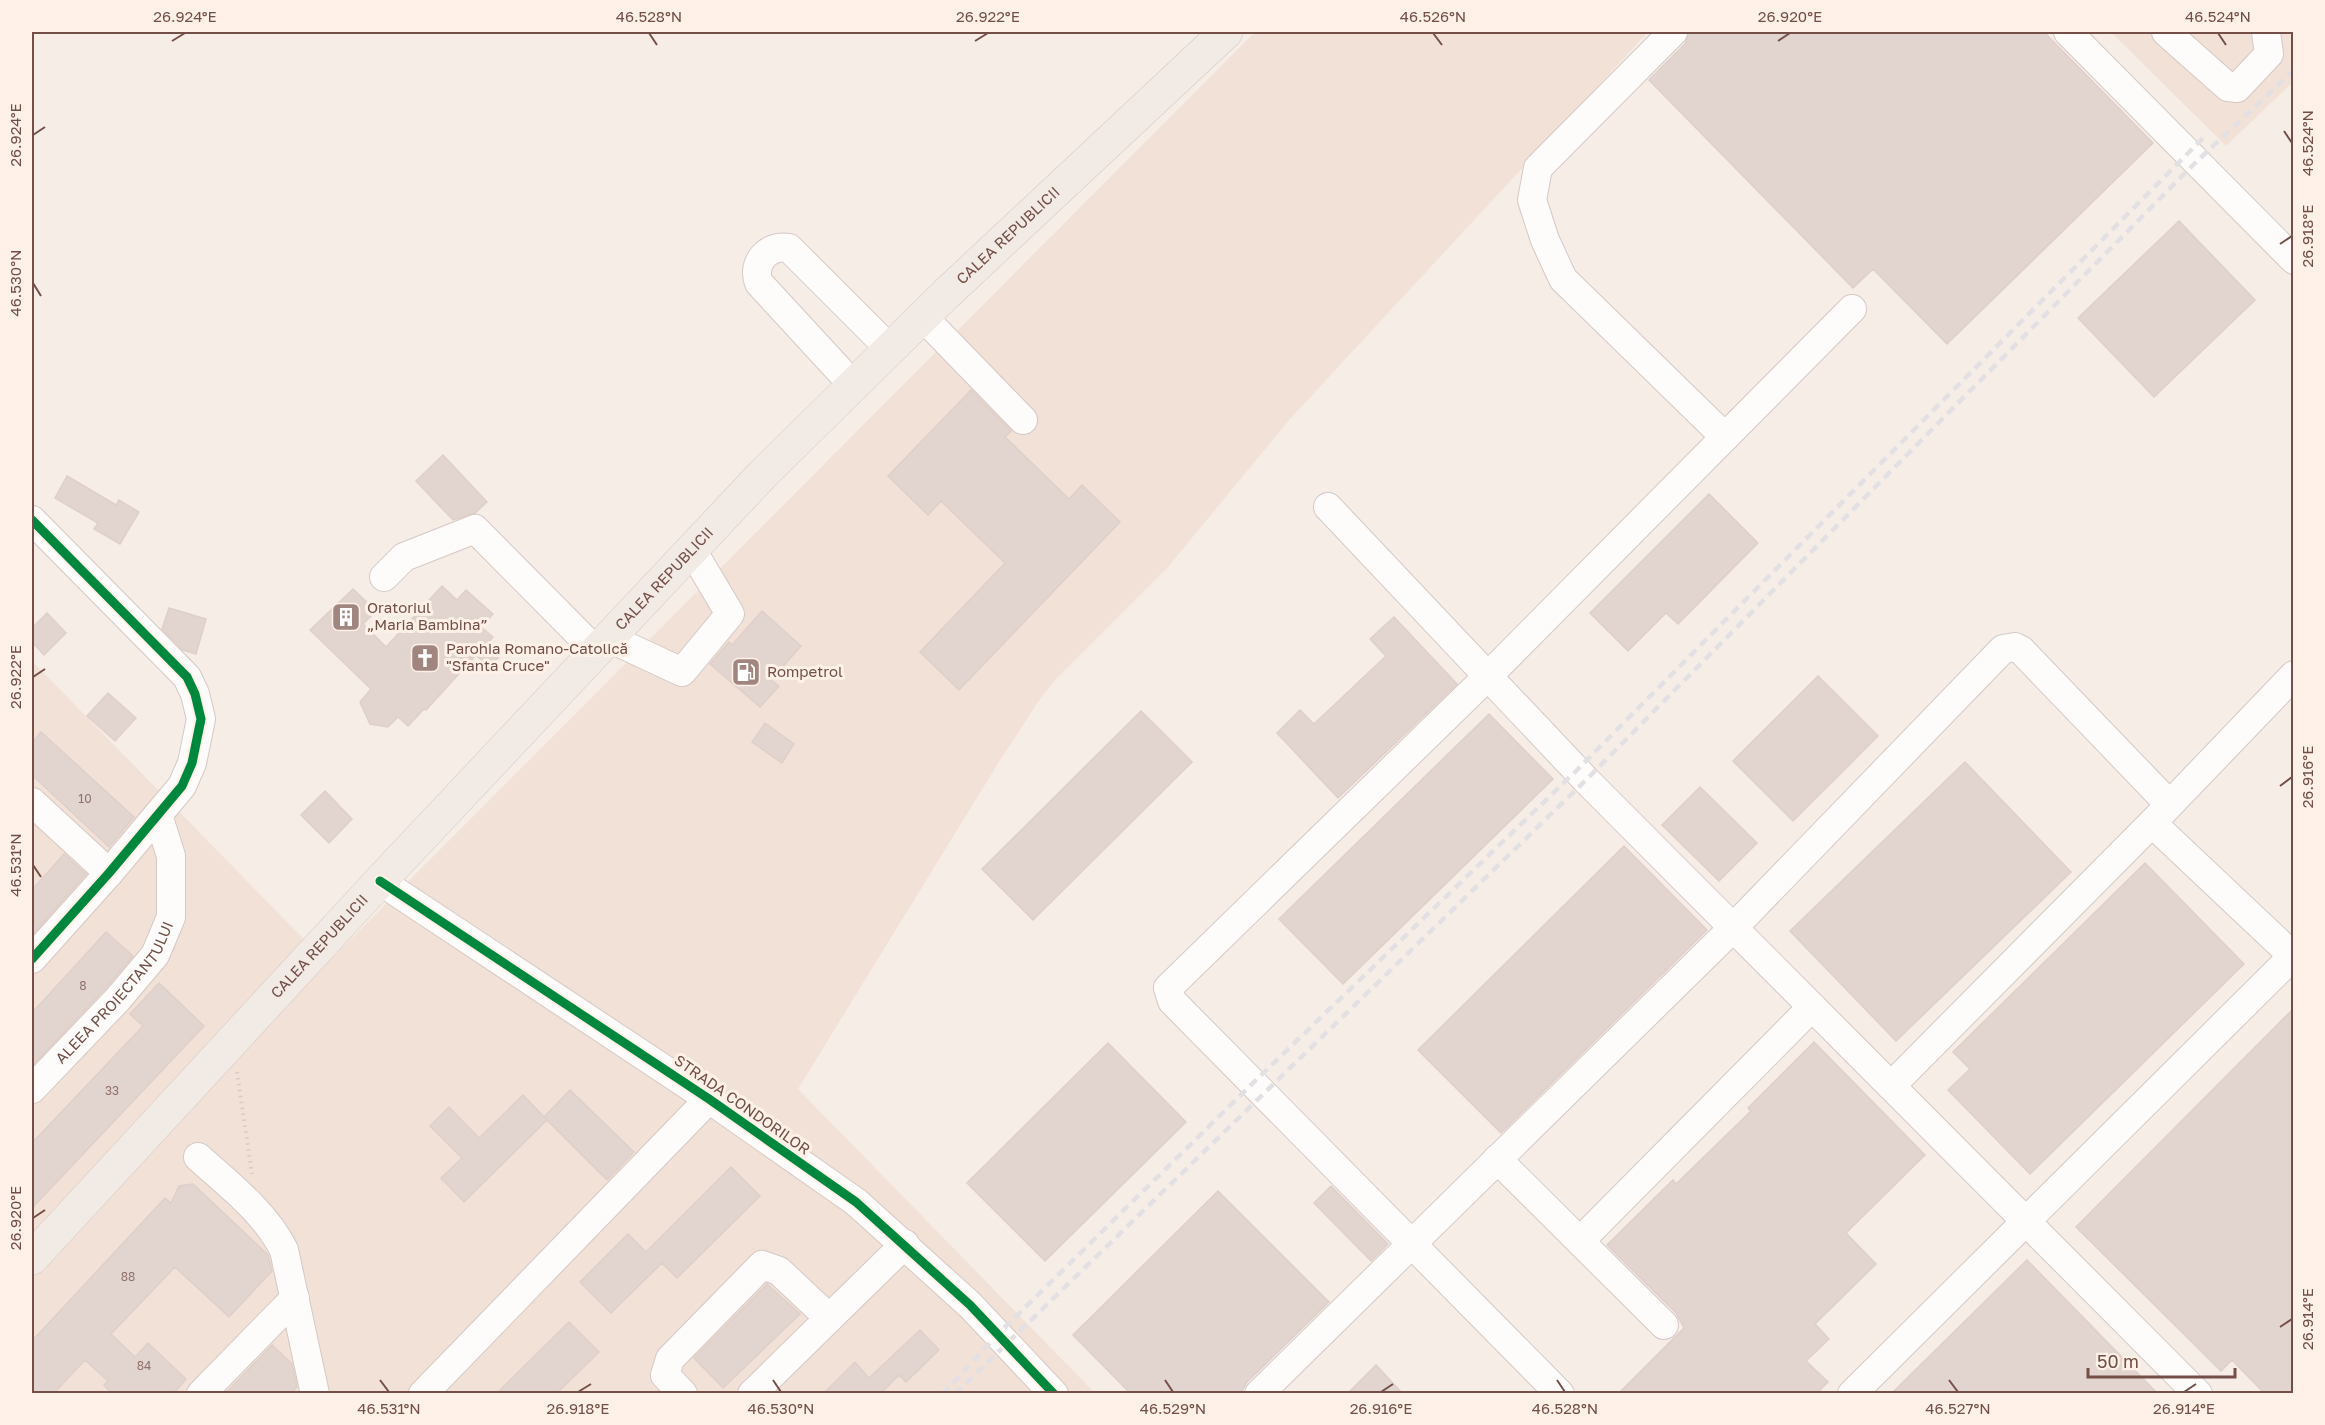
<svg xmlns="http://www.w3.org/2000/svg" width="2325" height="1425" font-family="'Golos Text',sans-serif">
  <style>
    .residential { fill: #f2e1d7 }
    .building { fill: #e2d4cf; stroke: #dfcfca; stroke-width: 1.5 }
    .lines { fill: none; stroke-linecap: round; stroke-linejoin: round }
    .minor-casing { stroke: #d4c9c5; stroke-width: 30 }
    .major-casing { stroke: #d5c8c4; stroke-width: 34 }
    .path { stroke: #d7ccc9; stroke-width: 4; stroke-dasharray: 1.5 4.5; stroke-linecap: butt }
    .minor { stroke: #fefcfb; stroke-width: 28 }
    .major { stroke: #f2eae4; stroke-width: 33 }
    .rail { stroke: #e3e0e4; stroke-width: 4.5; stroke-dasharray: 9 6; stroke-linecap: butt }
    .cycleway-casing { stroke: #fff1e7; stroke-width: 13 }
    .cycleway { stroke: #00873e; stroke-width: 9 }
    .ticks { fill: none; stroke: #734f48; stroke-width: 2 }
    .labels { text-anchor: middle; stroke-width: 6; stroke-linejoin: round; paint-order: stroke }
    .number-label { font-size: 12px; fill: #90726c }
    .street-label { font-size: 15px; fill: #734f48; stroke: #fff1e7 }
    .poi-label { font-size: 15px; fill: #734f48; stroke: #fff1e7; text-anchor: start }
    .neatline { fill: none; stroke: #734f48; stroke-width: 2 }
    .ticks-label { font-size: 15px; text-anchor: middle; fill: #734f48 }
  </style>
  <rect width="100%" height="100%" fill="#f6ede7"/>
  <path class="residential" d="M1255,32H1648L1290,419L1168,567L1057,678L1040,699L997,765L798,1089L1095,1393H32V661L327,963Z
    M2111,32H2293V82L2226,146Z"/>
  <path class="building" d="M1689,32H2044L2153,143L1947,344L1873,269L1853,288L1649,80L1685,44Z
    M2179,221L2255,300L2154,397L2078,318Z
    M971,390L1011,431L1005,437L1069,499L1082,485L1120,522L959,690L920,652L1005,563L941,501L928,515L888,476Z
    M443,455L487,502L475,513L453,520L416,481Z
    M67,476L116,505L119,500L139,512L120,544L94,529L98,523L55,498Z
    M1709,494L1758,543L1678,624L1666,613L1628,651L1590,613Z
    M442,586L457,600L466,590L493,614L481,627L493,637L488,643L501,655L489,667L476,655L426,710L424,709L408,726L398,717L388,727L370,724L360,702L371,689L310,630L353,589L376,611L363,624L386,647Z
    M169,608L206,619L196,654L183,650L162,629Z
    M762,611L801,646L771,680L779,686L760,707L710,664L729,642L732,645Z
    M47,613L66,633L44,655L32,642V628Z
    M1394,617L1457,684L1338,798L1277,733L1300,710L1314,724L1386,656L1370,639Z
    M1818,676L1878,736L1793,821L1733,761Z
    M108,693L136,718L115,741L87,716Z
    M1141,711L1192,762L1033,920L982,869Z
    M1489,714L1553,779L1343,984L1279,919Z
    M765,723L794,744L782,763L752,742Z
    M41,732L134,817L109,847L32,775V743Z
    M1965,762L2071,872L1896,1041L1790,931Z
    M1700,787L1757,843L1719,881L1662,825Z
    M325,791L352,819L329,843L301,815Z
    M1624,846L1707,930L1501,1133L1418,1050Z
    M64,854L86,874L32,935V890Z
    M2145,863L2244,964L2030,1174L1948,1090L1970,1069L1953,1052Z
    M106,932L133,956L105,989L32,1066V1013Z
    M159,983L204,1026L32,1208V1143L143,1026L130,1014Z
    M2294,1008V1394H2265L2232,1360L2221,1371L2076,1227Z
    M1814,1042L1925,1155L1846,1233L1876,1264L1815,1324L1829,1339L1806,1361L1828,1382L1816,1394H1618L1684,1328L1676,1313L1607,1245L1673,1180L1676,1184L1751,1111L1748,1108Z
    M1108,1043L1186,1122L1045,1261L967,1183Z
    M570,1090L634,1152L607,1180L544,1117Z
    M523,1095L547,1120L464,1202L441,1178L462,1158L430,1126L449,1107L479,1138Z
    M731,1167L760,1196L677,1278L662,1263L611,1313L580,1282L628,1234L646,1252Z
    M193,1184L268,1255L272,1271L229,1317L175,1267L111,1334L135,1357L148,1343L186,1379L173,1394H112L104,1385L108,1381L85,1360L53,1394H32V1341L165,1198L171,1203L179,1186Z
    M1331,1186L1388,1244L1371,1261L1314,1203Z
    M1218,1191L1329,1302L1247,1382L1240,1394H1131L1073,1335Z
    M2027,1260L2158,1394H1891Z
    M767,1284L800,1314L723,1388L694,1358Z
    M569,1322L599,1352L556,1394H496Z
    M920,1330L939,1350L906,1382L899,1375L883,1391L885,1394H823L855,1362L869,1378Z
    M272,1345L292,1364L297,1387L290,1394H225Z
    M1376,1365L1403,1394H1347Z"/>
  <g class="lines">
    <g class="minor-casing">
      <g id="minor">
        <path d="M1673,32L1538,168L1532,200L1545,240L1563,279L1725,437"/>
        <path d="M2068,32L2294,260"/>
        <path d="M2166,32L2228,87L2237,88L2269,54L2266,32"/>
        <path d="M923,317L1023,420"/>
        <path d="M853,385L759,283C751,263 768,244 789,248L890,349"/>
        <path d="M1328,507L1586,780L2198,1394"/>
        <path d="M32,520L187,677L195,694L201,719L192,763L182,786L109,873L32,959"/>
        <path d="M384,577L404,557L475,529L596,651"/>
        <path d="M609,638L682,672L730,614L692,550"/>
        <path d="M32,802L109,873"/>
        <path d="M2152,823L2294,957"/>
        <path d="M380,881L709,1099L856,1202L970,1305L1054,1394"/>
        <path d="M1891,1086L2152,823L2294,675"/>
        <path id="s1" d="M32,1089L117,1000L155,955L161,941L171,917V856L158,815"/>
        <path d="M198,1157C229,1185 265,1212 284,1250L315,1394"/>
        <path d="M1497,1159L1664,1325"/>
        <path d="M1580,1241L1812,1007"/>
        <path d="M201,1394L295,1298"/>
        <path d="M423,1394L709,1099"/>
        <path d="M683,1394L665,1375L670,1359L762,1265L779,1271L829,1318"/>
        <path d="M752,1394L905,1244"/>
        <path d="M1259,1394L1733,928L2003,649L2015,647L2021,650L2169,804"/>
        <path d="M1560,1394L1172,1001L1168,988L1487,677L1852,309"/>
        <path d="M1852,1394L2294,955"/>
      </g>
    </g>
    <g class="major-casing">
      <g id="major">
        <path id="s2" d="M32,1258L380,881L763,474L946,294L1226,32"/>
      </g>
    </g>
    <path class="path" d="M237,1072L252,1174"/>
    <use href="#minor" class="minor"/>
    <use href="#major" class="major"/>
    <path class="rail" d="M943,1394L998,1334L1253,1083L1577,770L2203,138
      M955,1394L1586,780L2196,162L2294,70"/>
    <g class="cycleway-casing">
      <path id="cycleway" d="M32,520L187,677L195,694L201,719L192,763L182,786L109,873L32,959
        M380,881L709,1099L856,1202L970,1305L1054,1394"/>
    </g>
    <use href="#cycleway" class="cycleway"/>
  </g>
  <path class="ticks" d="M649,33L657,45M1433,33L1442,45M2218,33L2226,45M172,41L185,33M975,41L988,33M1778,41L1790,33M2284,131L2292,143M33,135L45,127M2280,244L2292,236M33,283L41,296M33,677L45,669M2280,786L2292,777M33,865L41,877M33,1218L45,1210M2280,1327L2292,1319M380,1380L389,1392M773,1380L781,1392M1165,1380L1173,1392M1557,1380L1565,1392M1949,1380L1958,1392M578,1392L591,1384M1381,1392L1393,1384M2184,1392L2196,1384"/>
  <defs>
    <g id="building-square" transform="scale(1.5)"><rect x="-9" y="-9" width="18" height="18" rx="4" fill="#a18680" stroke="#fff1e7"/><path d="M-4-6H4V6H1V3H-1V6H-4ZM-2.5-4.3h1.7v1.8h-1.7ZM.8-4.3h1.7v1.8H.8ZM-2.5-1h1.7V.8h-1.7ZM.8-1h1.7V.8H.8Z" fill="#fff"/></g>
    <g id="church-square" transform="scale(1.5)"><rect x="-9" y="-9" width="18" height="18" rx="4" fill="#a18680" stroke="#fff1e7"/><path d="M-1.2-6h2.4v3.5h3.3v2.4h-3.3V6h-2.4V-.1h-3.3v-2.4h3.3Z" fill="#fff"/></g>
    <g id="fuel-square" transform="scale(1.5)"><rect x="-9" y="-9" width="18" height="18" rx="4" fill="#a18680" stroke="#fff1e7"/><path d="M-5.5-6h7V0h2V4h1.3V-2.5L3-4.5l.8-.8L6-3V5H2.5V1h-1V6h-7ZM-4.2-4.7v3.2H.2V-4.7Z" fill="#fff"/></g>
  </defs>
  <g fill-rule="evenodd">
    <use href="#building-square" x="346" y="617"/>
    <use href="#church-square" x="425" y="658"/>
    <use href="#fuel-square" x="746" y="672"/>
  </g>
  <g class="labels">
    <g class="number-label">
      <text x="85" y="803">10</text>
      <text x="83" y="990">8</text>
      <text x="112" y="1095">33</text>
      <text x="128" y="1281">88</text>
      <text x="144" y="1370">84</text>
    </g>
    <g class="street-label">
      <text dy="5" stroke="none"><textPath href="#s2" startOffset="1414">CALEA REPUBLICII</textPath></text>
      <text dy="5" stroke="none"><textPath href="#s2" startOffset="928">CALEA REPUBLICII</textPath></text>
      <text dy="5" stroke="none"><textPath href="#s2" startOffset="424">CALEA REPUBLICII</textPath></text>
      <text dy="5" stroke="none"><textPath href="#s1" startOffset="128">ALEEA PROIECTANTULUI</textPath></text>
      <text transform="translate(742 1105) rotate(35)" y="5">STRADA CONDORILOR</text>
    </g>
    <g class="poi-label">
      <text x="367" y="613">Oratoriul<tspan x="367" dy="17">„Maria Bambina”</tspan></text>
      <text x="446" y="654">Parohia Romano-Catolică<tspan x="446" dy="17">"Sfanta Cruce"</tspan></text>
      <text x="767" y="677">Rompetrol</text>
    </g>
  </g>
  <rect width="2325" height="1425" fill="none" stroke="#fff1e7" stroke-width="66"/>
  <path d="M2088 1368v9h147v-9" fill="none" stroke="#734f48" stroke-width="3"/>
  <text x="2097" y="1368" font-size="18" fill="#734f48" stroke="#fff1e7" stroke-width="4.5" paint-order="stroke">50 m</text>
  <rect x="33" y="33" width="2259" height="1359" class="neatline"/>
  <g class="ticks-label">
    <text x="185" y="22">26.924°E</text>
    <text x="649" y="22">46.528°N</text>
    <text x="988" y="22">26.922°E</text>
    <text x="1433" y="22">46.526°N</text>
    <text x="1790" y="22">26.920°E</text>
    <text x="2218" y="22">46.524°N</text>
    <text transform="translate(16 135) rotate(-90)" y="5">26.924°E</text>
    <text transform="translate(2308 143) rotate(-90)" y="5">46.524°N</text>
    <text transform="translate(2308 236) rotate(-90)" y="5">26.918°E</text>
    <text transform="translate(16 283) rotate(-90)" y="5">46.530°N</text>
    <text transform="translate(16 677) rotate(-90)" y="5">26.922°E</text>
    <text transform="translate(2308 777) rotate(-90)" y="5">26.916°E</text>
    <text transform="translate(16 865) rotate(-90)" y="5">46.531°N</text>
    <text transform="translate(16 1218) rotate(-90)" y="5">26.920°E</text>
    <text transform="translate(2308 1319) rotate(-90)" y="5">26.914°E</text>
    <text x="389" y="1414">46.531°N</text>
    <text x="578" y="1414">26.918°E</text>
    <text x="781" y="1414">46.530°N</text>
    <text x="1173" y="1414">46.529°N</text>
    <text x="1381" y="1414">26.916°E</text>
    <text x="1565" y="1414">46.528°N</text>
    <text x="1958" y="1414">46.527°N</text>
    <text x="2184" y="1414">26.914°E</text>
  </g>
</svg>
